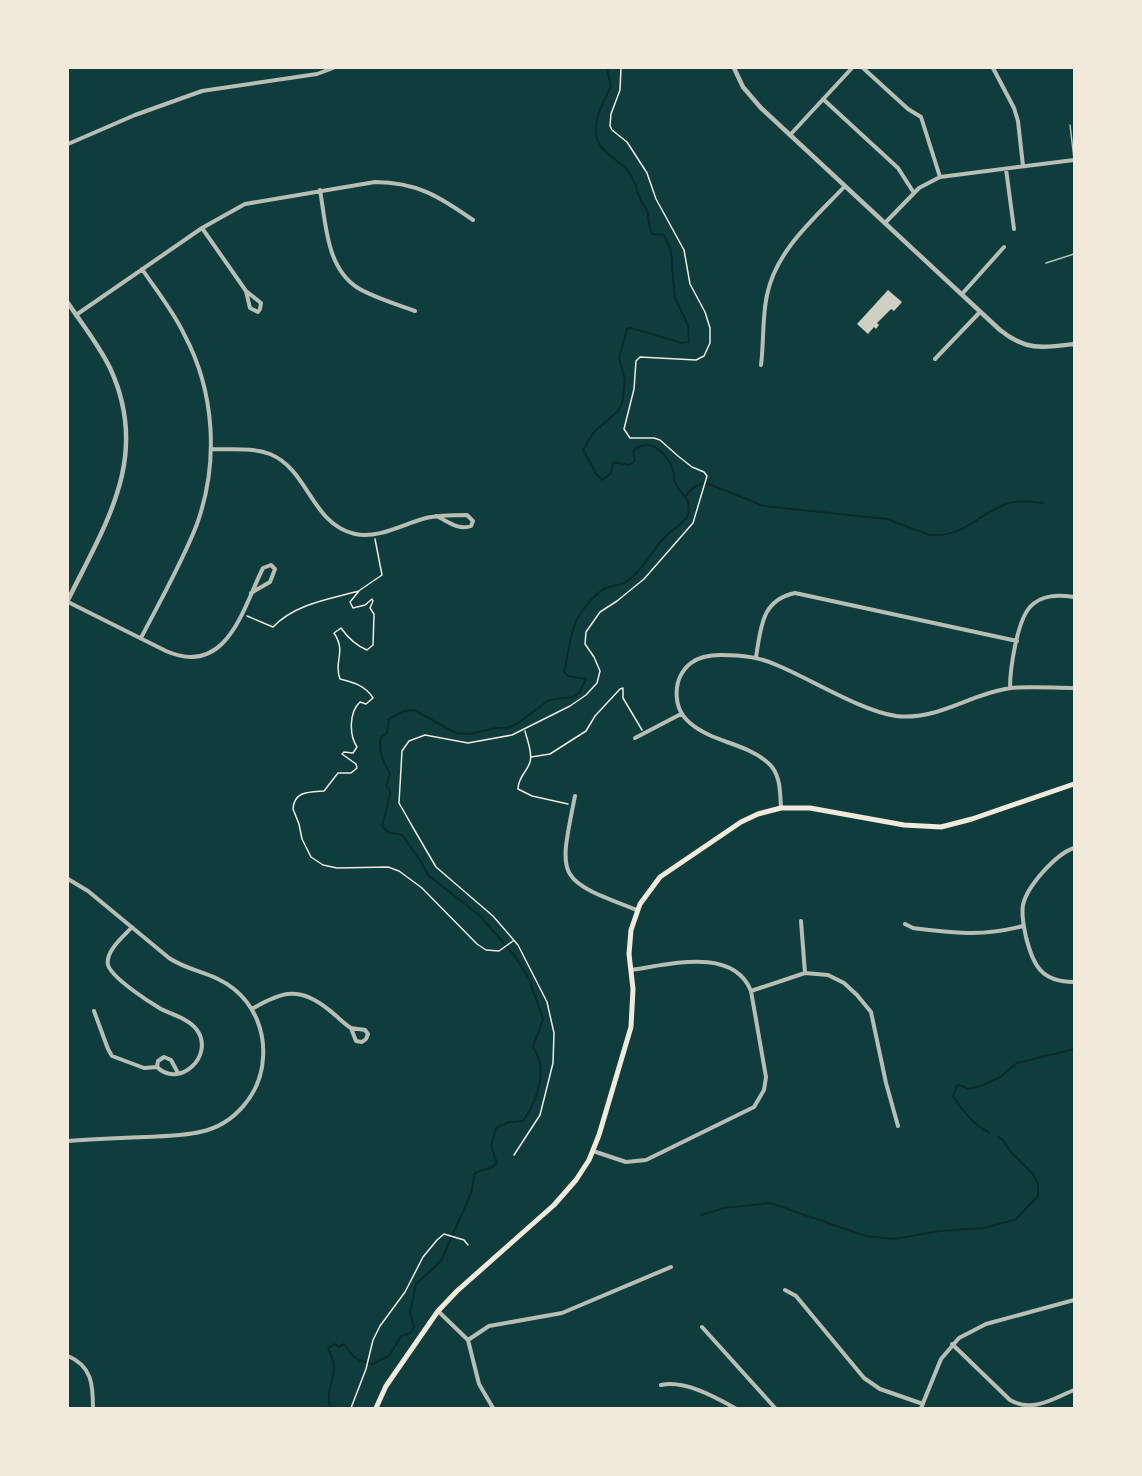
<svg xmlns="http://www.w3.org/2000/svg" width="1142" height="1476" font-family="Rubik,sans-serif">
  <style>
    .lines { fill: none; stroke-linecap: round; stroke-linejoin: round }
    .stream { stroke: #0a2a2b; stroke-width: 2 }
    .building { fill: #cfcfc3 }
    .path { stroke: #f1e9da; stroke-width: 1.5 }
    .service { stroke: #b8beb3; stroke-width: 1.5 }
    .minor { stroke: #b8beb3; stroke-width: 4 }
    .tertiary { stroke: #b8beb3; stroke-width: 4.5 }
    .secondary { stroke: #f1e9da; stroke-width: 5 }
  </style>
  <rect width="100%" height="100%" fill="#0f3d3e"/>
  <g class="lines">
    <path class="stream" d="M686,496C691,487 700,483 709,484L764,506L887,519L930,535C966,537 976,515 1006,504C1018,500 1031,502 1043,503
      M990,1133C973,1125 964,1112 953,1096L957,1085L962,1086L968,1089L981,1086L1000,1077L1017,1063L1074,1049
      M701,1215L724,1208L770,1203L866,1236L894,1239L940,1231L984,1228L1010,1221L1016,1219L1038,1196V1184L1033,1174L1011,1152L1002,1139L998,1137
      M330,1408C324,1384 343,1375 328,1348L335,1344L338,1347L344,1344L353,1356L359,1360L372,1364L389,1356L401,1336L411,1333L414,1326L410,1312L416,1284L441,1261L472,1191L474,1174C482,1168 491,1170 497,1163L491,1146L496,1128L509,1122L523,1121C537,1101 549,1069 533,1047L543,1019L529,979L515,956L480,916L428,875L420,860L402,835L388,832L382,826C385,814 389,803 390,791L386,786L390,774C383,760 378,753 381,737L387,733L389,719L404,711L414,710L456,733L469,734L496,728H507L518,723L549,700L573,697L579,693L586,679L568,676L564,672C568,656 570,631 578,618C583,608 596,593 606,588C612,585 619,586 624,583C642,573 650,552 664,538C672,530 681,525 688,516C691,493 681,498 675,482C674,480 674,475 674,473C669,455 650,435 633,451L635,461L629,465L614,462L610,474L602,480L597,475L583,450L593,433L618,411L622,404L625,380L619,358L627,329L631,328L682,343L689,342L688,325L675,298L674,290L671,251L664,235L652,234C647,223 650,220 647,211C646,206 645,208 642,203C639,198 636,185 632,177C625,165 616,161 605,151C585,133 602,105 611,86L607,68"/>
  </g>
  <path class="building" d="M888,290L902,302L894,311L891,309L877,323L879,325L876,329L874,327L868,334L857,324Z"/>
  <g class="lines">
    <path class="path" d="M360,590L382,575L375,539
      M247,616L273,627C295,604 329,599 359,591L350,602L353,608L365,605L372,599L373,601L370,608L374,614L373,645L367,650C355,645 348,638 341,628L334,633C347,652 333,662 340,679C353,682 366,686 373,698L366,704L360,702C349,712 349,735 357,747L353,753L344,752L342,754L356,764L357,768L351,773H338L324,791C309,792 294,791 293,809L299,824L302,839L311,857L323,865L337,868L388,867L399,871L422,888L477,944L486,950L499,951L513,941
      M623,689V698L642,730
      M525,731C527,740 533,753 530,762C527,772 518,777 518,789L532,796L568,804
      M531,757L550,754L586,731L595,716L620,689L623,688
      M514,1155L540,1115L553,1063L554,1033L547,1002L518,945L493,916L436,867L415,831L399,803L402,751L409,741L425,735L468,743L512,735L570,706L586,695L597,683L600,671L594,657L585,644L586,632L600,612L617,601L644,579L693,523L707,476L704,472L692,467L678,456L660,440L654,438H630L624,429L634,389L636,361L640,357L696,360L704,356L710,343V328L705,312L690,284L684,250L656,199L647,173L627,142L612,130L610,126L611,114L620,90L621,68
      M351,1408L366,1369L373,1340L380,1326L405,1292L423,1257L437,1240L444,1234L464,1240L468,1245"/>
    <path class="service" d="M1070,125L1074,159
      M1046,263L1074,254"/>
    <path class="minor" d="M863,68L908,109L921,117L940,177
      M993,68L1014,108L1018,121L1023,166
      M823,99L898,168L914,193
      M790,135L852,68
      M68,144L135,115L202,91L317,74L333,68
      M1006,169L1014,229
      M320,190C326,223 326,268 358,288C375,298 396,304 415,311
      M885,223L919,188L940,177L1074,160
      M202,228L246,291L261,303L260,309L258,312L250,308L246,291
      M962,294L1004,247
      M76,315L202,228L245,204L375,182C417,182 440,197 473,220
      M935,359L980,312
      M761,365C764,342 762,318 767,295C776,250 815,218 845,186
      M211,449C230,450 252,447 270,454C309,470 311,524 355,534C379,539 403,524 426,518C439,515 453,515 467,515L473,521L471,526C458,531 448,521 436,516
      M68,602L166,651C227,678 243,608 263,568L271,565L275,569L270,582L251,593
      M141,638C160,601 182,563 197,524C219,462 215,392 184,334C173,311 156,290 142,269
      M756,657C761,628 761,600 795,593L1017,641
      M1010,688C1010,669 1017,621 1030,607C1042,594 1059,595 1074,597
      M635,738L681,714
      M575,796C558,880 556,879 637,910
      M781,808C780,792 781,773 767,762C745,743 712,742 690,723C672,708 672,678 691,663C700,656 711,655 721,655C742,655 760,657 779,666C812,680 862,711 896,716C938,721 971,693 1011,688C1031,686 1054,688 1074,688
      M1074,848C1056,854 1027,886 1023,905C1021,916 1024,927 1026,937C1033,966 1042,982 1074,982
      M68,879L88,891L169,958C190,972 215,973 234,989C255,1006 265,1032 263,1058C261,1094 234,1125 200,1132C182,1136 163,1136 145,1137C119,1138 93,1139 68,1141
      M801,921L805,973
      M905,924L913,928C956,933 981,937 1023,926
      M132,927C124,936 105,951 108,965C112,978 149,1002 161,1009C173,1015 189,1019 197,1030C215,1056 179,1089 157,1067L158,1061L164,1057L171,1060L178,1073
      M751,991L805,973L828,975L844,983L857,995L871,1012L886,1083L898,1126
      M252,1009C282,991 300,986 329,1010C336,1015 344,1024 351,1028C355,1029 361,1029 365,1030L368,1034L366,1039L362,1042L356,1041L351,1028
      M94,1011L108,1049L112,1056L144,1068L157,1067
      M593,1151L626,1162L646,1160L754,1107L764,1090L766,1077L751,991C733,946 668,965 631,970
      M785,1290L796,1296L864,1378L880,1389L923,1404
      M438,1311L468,1340L479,1384L493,1408
      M702,1327L775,1408
      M468,1340L489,1326L562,1313L671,1267
      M952,1344L1010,1400C1033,1413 1052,1399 1074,1390
      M68,1356C92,1366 93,1385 93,1408
      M661,1385C685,1380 715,1397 735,1408
      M921,1408L941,1359L959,1338L986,1324L1074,1300"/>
    <path class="tertiary" d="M734,68L743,87L761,108L1000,330C1026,351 1043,348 1074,344
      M68,303C82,324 99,345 110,368C151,456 106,523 68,600"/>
    <path class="secondary" d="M376,1408L386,1386L438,1311L457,1291L554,1205L576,1180L589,1160L599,1135L631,1027L633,989L629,954L631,930L640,904L660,877L741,822L758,814L781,808H810L904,825L941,827L972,819L1074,784"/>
  </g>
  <rect width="1142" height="1476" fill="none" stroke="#f1e9da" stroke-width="138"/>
</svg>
